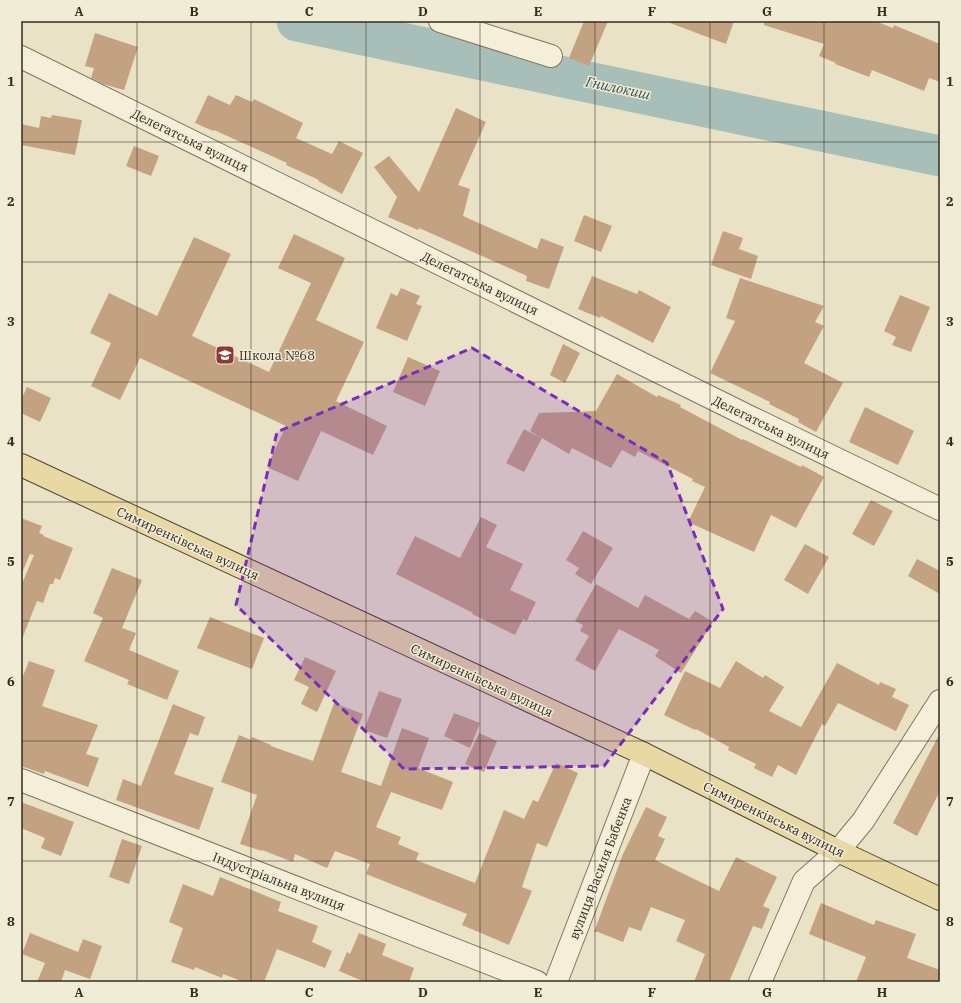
<svg xmlns="http://www.w3.org/2000/svg" width="961" height="1003" font-family="'IBM Plex Serif',serif">
  <style>
    .lines { fill: none; stroke-linecap: round; stroke-linejoin: round }
    .river { stroke: #a8beb9; stroke-width: 41 }
    .building { fill: #c3a282 }
    .minor-casing { stroke: #83755f; stroke-width: 24 }
    .major-casing { stroke: #514332; stroke-width: 24 }
    .minor { stroke: #f5efda; stroke-width: 22 }
    .major { stroke: #e8d8a4; stroke-width: 22 }
    .marked { fill: #7b2cbf; fill-opacity: 0.2; stroke: #7b2cbf; stroke-width: 3; stroke-dasharray: 8 5; stroke-linejoin: round }
    .grid { fill: none; stroke: #352c21; stroke-width: 1; stroke-opacity: 0.55 }
    .labels { text-anchor: middle; stroke-width: 3; stroke-linejoin: round; paint-order: stroke }
    .street-label { font-size: 13px; fill: #352c21; stroke: #f1ecd6 }
    .poi-label { font-size: 13px; fill: #352c21; stroke: #f1ecd6; text-anchor: start }
    .water-label { font-size: 14px; font-style: italic; fill: #325253; stroke: #f1ecd6 }
    .neatline { fill: none; stroke: #352c21; stroke-width: 1.5 }
    .grid-label { font-size: 13px; text-anchor: middle; font-weight: bold; fill: #352c21 }
  </style>
  <rect width="100%" height="100%" fill="#e9e2c7"/>
  <g class="lines">
    <path class="river" d="M297,21L940,156"/>
  </g>
  <path class="building" d="M584,21H608L589,66L569,58Z
    M670,21H734L726,44L670,23Z
    M764,21H875L893,28L894,25L940,44V82L929,78L924,91L872,70L869,77L835,64L836,63L819,56L824,44L764,25Z
    M95,33L138,47L124,90L103,84L91,78L94,68L85,66Z
    M208,95L230,105L236,95L252,102L254,99L303,123L296,138L332,154L339,141L363,153L342,194L318,181L319,180L286,165L287,163L214,130L213,131L195,123Z
    M456,108L486,122L458,185L470,189L463,216L537,249L541,238L564,247L549,289L526,281L527,276L419,228L418,230L388,217L397,197L374,167L389,156L419,192Z
    M52,115L82,120L75,155L21,145V124L39,128L41,116L51,118Z
    M134,146L159,156L151,176L126,166Z
    M584,215L612,226L601,252L574,241Z
    M723,231L743,238L739,249L758,256L751,279L711,265Z
    M294,234L345,258L316,320L364,342L336,401L387,426L373,455L321,431L298,481L267,467L286,426L140,358L120,400L91,386L111,343L90,333L109,293L157,316L194,237L231,254L192,336L269,372L311,283L278,268Z
    M592,276L637,294L639,290L671,307L653,343L601,316L600,318L578,309Z
    M740,278L824,306L815,322L824,326L804,363L843,383L816,432L798,422L799,419L769,404L770,402L710,373L735,321L726,318Z
    M401,288L420,296L416,304L422,306L407,341L376,328L391,293L397,296Z
    M900,295L930,307L911,352L892,345L896,337L884,331Z
    M563,344L580,353L565,383L550,375Z
    M408,357L440,371L425,406L393,392Z
    M617,374L657,397L658,395L681,405L680,407L742,440L743,439L801,467L802,465L824,477L796,528L771,515L754,552L688,522L705,487L692,481L693,479L638,451L635,457L622,450L611,468L572,448L569,454L542,438L524,472L506,463L524,429L541,438L530,431L539,413L596,411Z
    M27,387L51,398L40,422L21,413V400Z
    M865,407L914,431L898,465L849,442Z
    M871,500L893,511L874,546L852,534Z
    M481,517L497,525L486,547L523,564L510,590L536,602L527,621L523,619L515,635L472,614L473,613L396,574L415,536L460,558Z
    M21,518L42,526L39,533L44,535L43,536L73,548L60,580L55,578L53,584H50L43,603L37,601L22,639L21,586L34,555L30,554L21,575Z
    M583,531L613,548L591,584L575,574L579,568L566,560Z
    M805,544L829,557L808,594L784,580Z
    M917,559L940,571V594L908,576Z
    M112,568L142,580L122,628L136,633L129,650L179,671L167,700L127,684L129,680L84,661L103,618L93,613Z
    M596,584L638,608L645,595L689,619L695,611L713,622L681,673L655,656L659,650L619,629L595,671L575,660L589,636L580,631L583,625L575,621Z
    M210,617L264,638L252,669L197,648Z
    M305,657L336,671L317,712L301,704L309,687L294,680Z
    M29,661L55,670L42,706L98,725L86,754L99,758L88,787L45,771L44,774L21,766V681Z
    M736,661L763,678L765,675L784,687L769,711L801,727L837,663L879,685L880,682L896,689L892,697L909,705L896,731L838,703L825,726L822,724L796,775L778,765L772,777L754,768L756,764L728,750L729,747L696,729L695,730L664,715L685,671L720,688Z
    M379,691L402,699L387,738L364,730Z
    M334,703L363,714L341,772L381,786L402,728L429,738L418,768L453,782L442,810L391,792L376,827L401,837L398,844L419,853L416,860L475,883L504,810L524,819L533,800L538,802L556,763L578,773L547,847L537,843L522,887L532,891L509,945L462,925L467,914L366,874L370,864L335,851L327,868L295,854L293,862L262,850V851L240,844L257,795L221,782L239,735L251,740L252,737L271,745V746L313,761Z
    M173,704L205,717L198,736L190,733L174,774L214,788L199,830L116,800L123,779L141,786Z
    M454,713L480,723L470,748L444,736Z
    M479,733L497,741L484,772L465,764Z
    M940,733V791L917,836L893,823Z
    M21,802L74,822L61,856L41,848L45,838L21,828Z
    M646,807L667,817L658,836L665,839L655,860L719,891L736,857L777,877L763,906L770,909L762,929L753,926L729,982H694L705,954L676,941L685,920L651,907L641,931L629,927L623,942L598,932H594L623,854Z
    M122,839L142,846L129,884L109,877Z
    M220,877L281,902L278,911L318,926L312,942L332,951L325,968L277,949L264,982H244L223,974L222,978L195,967L194,970L171,962L183,928L169,922L183,884L213,896Z
    M821,903L874,925L876,920L916,934L907,958L940,970V982H856L866,957L809,934Z
    M30,933L78,952L83,939L102,946L90,979L65,970L61,982H37L45,963L22,954Z
    M359,933L386,944L382,955L414,968L409,982H365L339,971L347,952L350,954Z"/>
  <g class="lines">
    <g class="minor-casing">
      <path id="minor" d="M440,21L551,56
        M21,57L752,418L940,509
        M21,780L537,982
        M556,982L644,754
        M760,982L804,881L838,851L863,821L940,701"/>
    </g>
    <g class="major-casing">
      <path id="major" d="M21,465L644,754L838,851L940,899"/>
    </g>
    <use href="#minor" class="minor"/>
    <use href="#major" class="major"/>
  </g>
  <path class="marked" d="M472,348L667,463L723,609L604,766L404,769L236,605L277,432Z"/>
  <path class="grid" d="M137,21V982M251,21V982M366,21V982M480,21V982M595,21V982M710,21V982M824,21V982M21,142H940M21,262H940M21,382H940M21,502H940M21,621H940M21,741H940M21,861H940"/>
  <defs>
    <g id="school-square" transform="scale(1)"><rect x="-9" y="-9" width="18" height="18" rx="4" fill="#8b3c36" stroke="#f1ecd6"/><path d="M0-5L7-2L0 1L-7-2ZM-4 1L0 2.5L4 1V4Q0 6-4 4Z" fill="#fff"/></g>
  </defs>
  <g fill-rule="evenodd">
    <use href="#school-square" x="225" y="355"/>
  </g>
  <g class="labels">
    <g class="street-label">
      <text transform="translate(190 140) rotate(26)" y="5">Делегатська вулиця</text>
      <text transform="translate(480 283) rotate(26)" y="5">Делегатська вулиця</text>
      <text transform="translate(771 427) rotate(26)" y="5">Делегатська вулиця</text>
      <text transform="translate(188 543) rotate(25)" y="5">Симиренківська вулиця</text>
      <text transform="translate(482 680) rotate(25)" y="5">Симиренківська вулиця</text>
      <text transform="translate(774 819) rotate(26)" y="5">Симиренківська вулиця</text>
      <text transform="translate(600 868) rotate(-69)" y="5">вулиця Василя Бабенка</text>
      <text transform="translate(279 881) rotate(21)" y="5">Індустріальна вулиця</text>
    </g>
    <g class="poi-label">
      <text x="239" y="360">Школа №68</text>
    </g>
    <g class="water-label">
      <text transform="translate(618 88) rotate(12)" y="5">Гнилокиш</text>
    </g>
  </g>
  <rect width="961" height="1003" fill="none" stroke="#f1ecd6" stroke-width="44"/>
  <rect x="22" y="22" width="917" height="959" class="neatline"/>
  <g class="grid-label">
    <text x="79" y="16">A</text>
    <text x="194" y="16">B</text>
    <text x="309" y="16">C</text>
    <text x="423" y="16">D</text>
    <text x="538" y="16">E</text>
    <text x="652" y="16">F</text>
    <text x="767" y="16">G</text>
    <text x="882" y="16">H</text>
    <text x="11" y="86">1</text>
    <text x="950" y="86">1</text>
    <text x="11" y="206">2</text>
    <text x="950" y="206">2</text>
    <text x="11" y="326">3</text>
    <text x="950" y="326">3</text>
    <text x="11" y="446">4</text>
    <text x="950" y="446">4</text>
    <text x="11" y="566">5</text>
    <text x="950" y="566">5</text>
    <text x="11" y="686">6</text>
    <text x="950" y="686">6</text>
    <text x="11" y="806">7</text>
    <text x="950" y="806">7</text>
    <text x="11" y="926">8</text>
    <text x="950" y="926">8</text>
    <text x="79" y="997">A</text>
    <text x="194" y="997">B</text>
    <text x="309" y="997">C</text>
    <text x="423" y="997">D</text>
    <text x="538" y="997">E</text>
    <text x="652" y="997">F</text>
    <text x="767" y="997">G</text>
    <text x="882" y="997">H</text>
  </g>
</svg>
